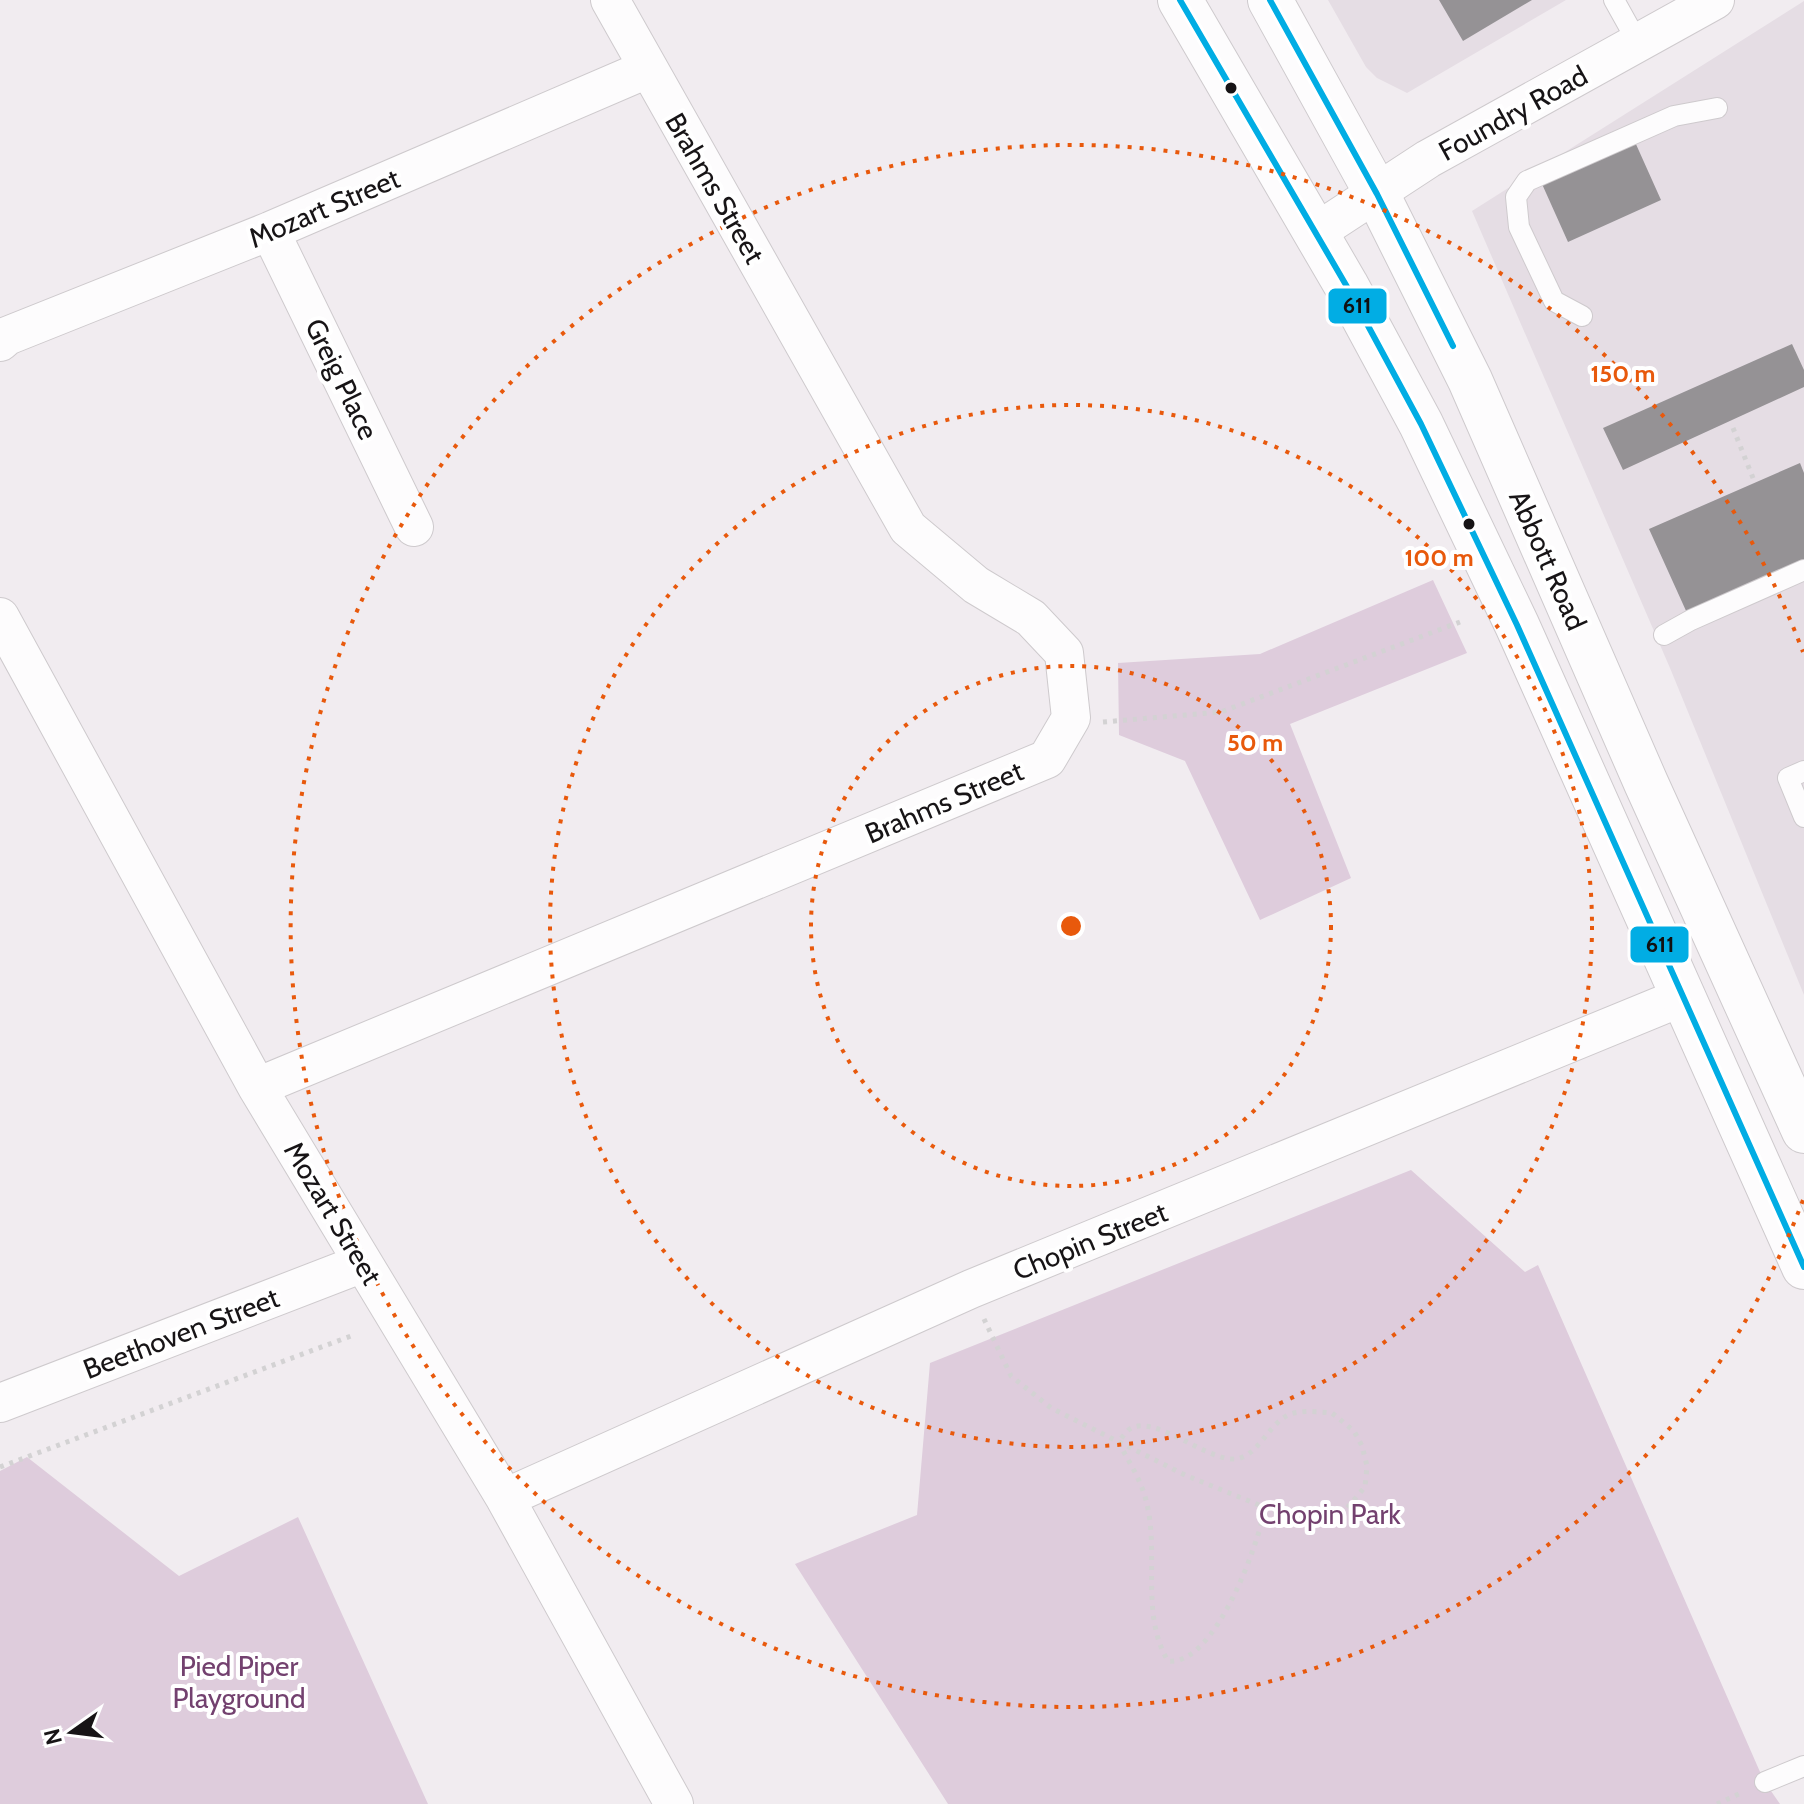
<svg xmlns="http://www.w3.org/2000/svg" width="1804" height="1804" font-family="Cabin,sans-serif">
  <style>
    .built { fill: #e5dde4 }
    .green { fill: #deccdc }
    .building { fill: #959295 }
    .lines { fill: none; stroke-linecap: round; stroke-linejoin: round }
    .service-casing { stroke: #cecacd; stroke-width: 22 }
    .minor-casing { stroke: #cecacd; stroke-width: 40 }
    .primary-casing { stroke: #cecacd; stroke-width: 46 }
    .path { stroke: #d3d2d3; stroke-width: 5; stroke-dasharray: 4 6; stroke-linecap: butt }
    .service { stroke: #fdfcfd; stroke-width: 20 }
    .minor { stroke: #fdfcfd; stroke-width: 38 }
    .primary { stroke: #fdfcfd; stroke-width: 44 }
    .bus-1-casing { stroke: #fff; stroke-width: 12 }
    .bus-1 { stroke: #01ade4; stroke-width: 6 }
    .ring { fill: none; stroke: #e8590c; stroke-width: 4; stroke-dasharray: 4 8 }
    .bus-dot { fill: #171416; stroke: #fff; stroke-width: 3 }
    .labels { text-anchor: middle; stroke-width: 8; stroke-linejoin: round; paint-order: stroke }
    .street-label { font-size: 28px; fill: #171416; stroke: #fff }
    .park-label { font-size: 28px; fill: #73416f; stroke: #fff }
    .centre { fill: #e8590c; stroke: #fff; stroke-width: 4 }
    .ring-label { font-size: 24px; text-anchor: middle; font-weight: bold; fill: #e8590c; stroke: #fff; stroke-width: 8; stroke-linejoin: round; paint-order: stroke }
    .line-badge { stroke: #fff; stroke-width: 3 }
    .pale-badge-label { font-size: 22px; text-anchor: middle; font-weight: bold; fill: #111 }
  </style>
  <rect width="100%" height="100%" fill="#f1ecf0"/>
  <path class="built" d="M1328,0H1566L1407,93L1377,78L1366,67Z
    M1804,1V995L1670,668L1472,211Z"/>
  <path class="green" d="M1433,580L1467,653L1290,724L1351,878L1260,920L1185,761L1119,735L1118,663L1260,654Z
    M1411,1170L1525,1272L1538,1265L1764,1781L1780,1804H948L795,1564L917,1515L930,1363Z
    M27,1457L179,1576L298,1517L428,1804H0V1471Z"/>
  <path class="building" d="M1439,0H1532L1463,41Z
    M1635,142L1661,200L1568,242L1542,184Z
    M1792,344L1804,370V387L1623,470L1603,428Z
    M1800,463L1804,473V562L1687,613L1649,529Z"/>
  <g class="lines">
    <g class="service-casing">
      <path id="service" d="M1614,0L1638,43
        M1582,316L1554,301L1519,227L1516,197L1527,181L1674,116L1717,108
        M1664,635L1691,620L1804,570
        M1804,771L1788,778L1804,817
        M1765,1782L1804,1766"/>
    </g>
    <g class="minor-casing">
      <path id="minor" d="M270,231L414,527
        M1315,233L1428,159L1715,0
        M0,342L7,336L270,231L647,69
        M0,617L257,1087L505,1498L674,1804
        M257,1087L1047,759L1071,718L1064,653L1031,618L976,585L908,528L610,0
        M0,1403L363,1263
        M505,1498L971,1289L1682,997"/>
    </g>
    <g class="primary-casing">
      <path id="primary" d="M1180,0L1346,285L1421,424L1517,625L1804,1267
        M1270,0L1377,194L1470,380L1646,783L1804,1131"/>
    </g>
    <path class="path" d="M1733,428L1755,483
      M1103,722L1221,712L1460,622
      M984,1319L1011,1376L1051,1408L1185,1475L1301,1522L1329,1520L1341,1515L1365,1487L1367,1466L1362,1446L1354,1431L1332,1413C1320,1412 1306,1410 1294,1413C1268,1419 1259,1461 1231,1459C1203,1457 1155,1416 1131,1428C1126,1431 1122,1438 1118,1442C1130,1463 1144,1485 1148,1509C1158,1560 1141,1616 1168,1661C1214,1667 1259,1544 1265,1507
      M0,1467L351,1336
      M1717,1804L1741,1793"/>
    <use href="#service" class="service"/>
    <use href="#minor" class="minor"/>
    <use href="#primary" class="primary"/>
    <g class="bus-1-casing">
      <path id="bus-1" d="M1180,0L1346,285L1421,424L1517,625L1804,1267
        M1270,0L1377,194L1453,346"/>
    </g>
    <use href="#bus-1" class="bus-1"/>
  </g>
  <g class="ring">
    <circle cx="1071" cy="926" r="260"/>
    <circle cx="1071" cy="926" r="521"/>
    <path d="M1803 1200A781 781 0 1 1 1803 652"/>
  </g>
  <g class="bus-dot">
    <circle cx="1231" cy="88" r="7"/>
    <circle cx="1469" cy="524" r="7"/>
  </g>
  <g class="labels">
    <g class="street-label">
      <text transform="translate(1513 113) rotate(-29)" y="10">Foundry Road</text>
      <text transform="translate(715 188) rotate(60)" y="10">Brahms Street</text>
      <text transform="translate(324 208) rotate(-23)" y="10">Mozart Street</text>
      <text transform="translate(342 379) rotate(64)" y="10">Greig Place</text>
      <text transform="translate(1548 560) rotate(66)" y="10">Abbott Road</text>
      <text transform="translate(944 802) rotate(-23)" y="10">Brahms Street</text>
      <text transform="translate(333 1213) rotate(59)" y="10">Mozart Street</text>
      <text transform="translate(1090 1241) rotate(-22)" y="10">Chopin Street</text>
      <text transform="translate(181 1333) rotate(-21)" y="10">Beethoven Street</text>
    </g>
    <g class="park-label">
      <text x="1330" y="1524">Chopin Park</text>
      <text x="239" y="1676">Pied Piper<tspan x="239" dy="32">Playground</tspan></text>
    </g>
  </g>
  <circle cx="1071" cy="926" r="12" class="centre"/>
  <g class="ring-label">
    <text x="1623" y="382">150 m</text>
    <text x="1439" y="566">100 m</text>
    <text x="1255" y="751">50 m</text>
  </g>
  <g class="line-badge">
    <rect x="1327" y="287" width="61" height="38" rx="8" fill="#01ade4"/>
    <rect x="1629" y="925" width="61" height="39" rx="8" fill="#01ade4"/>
  </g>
  <g class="pale-badge-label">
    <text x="1357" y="313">611</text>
    <text x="1660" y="952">611</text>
  </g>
  <g transform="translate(72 1732) rotate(256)" stroke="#ffffff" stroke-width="6" paint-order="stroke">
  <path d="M0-6L14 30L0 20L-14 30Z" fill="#171416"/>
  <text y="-12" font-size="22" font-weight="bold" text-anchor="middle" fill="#171416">N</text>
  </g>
</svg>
